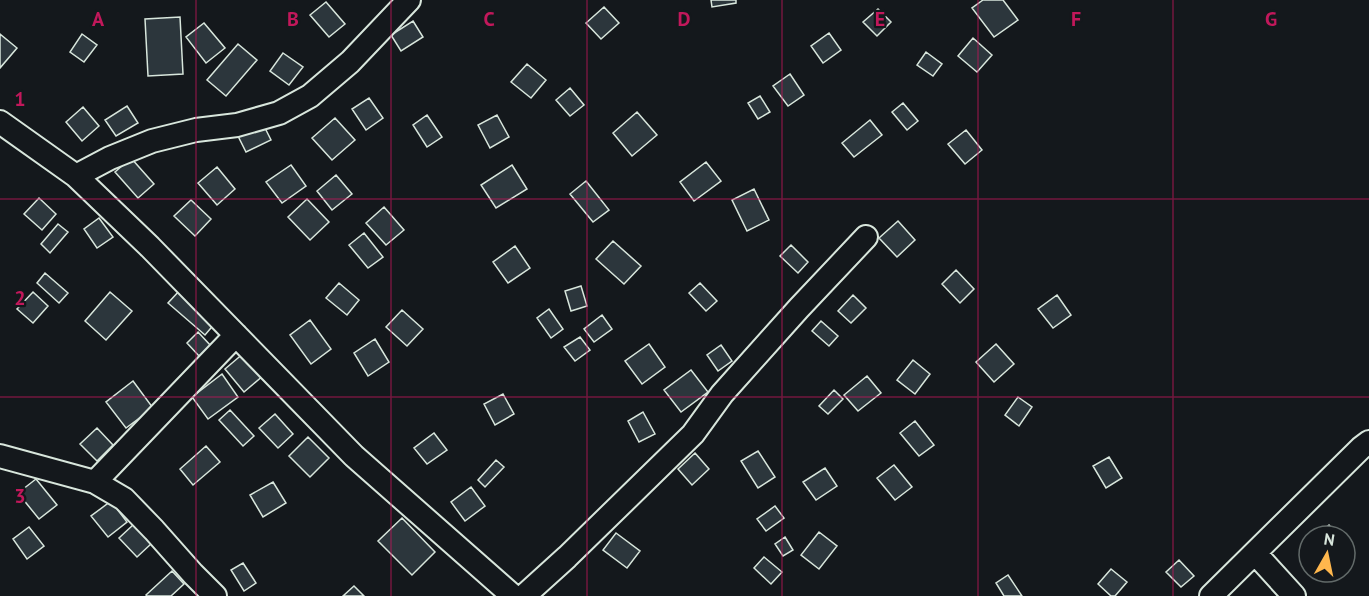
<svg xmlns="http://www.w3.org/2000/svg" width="1369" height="596" font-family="'PT Sans',sans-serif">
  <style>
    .building { fill: #2c363c; stroke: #d8e6dc; stroke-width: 1.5 }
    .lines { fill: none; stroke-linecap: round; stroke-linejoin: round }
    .minor-casing { stroke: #d8e6dc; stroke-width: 26 }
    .minor { stroke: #14181c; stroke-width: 22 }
    .grid { fill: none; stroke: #c2185b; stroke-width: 1.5; stroke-opacity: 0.55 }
    .grid-label { font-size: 20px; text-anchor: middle; font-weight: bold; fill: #c2185b; stroke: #14181c; stroke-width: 4.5; stroke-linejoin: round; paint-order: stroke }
  </style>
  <rect width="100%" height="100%" fill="#14181c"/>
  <path class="building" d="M711,0H736V3L712,7Z
    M983,0H1003L1018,20L994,37L972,8Z
    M326,2L345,24L329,37L310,15Z
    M604,7L619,23L601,39L586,23Z
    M878,9L891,22L877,36L863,22Z
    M180,17L183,74L148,76L145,19Z
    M413,21L423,37L401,51L391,35Z
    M204,23L225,48L206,63L186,37Z
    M829,33L841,50L823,63L811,46Z
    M0,34L17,48L0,68Z
    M82,34L97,45L84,62L70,52Z
    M973,38L992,55L977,72L958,56Z
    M238,44L257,60L226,96L207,80Z
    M926,52L942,64L933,76L917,65Z
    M283,53L303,67L289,85L270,71Z
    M527,64L546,80L531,98L511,82Z
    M790,74L804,95L788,106L773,86Z
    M570,88L584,105L570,116L556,100Z
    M760,96L770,112L758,119L748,103Z
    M369,98L383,118L366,130L352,109Z
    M903,103L918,121L907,130L892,112Z
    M127,106L138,123L116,136L105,120Z
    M83,107L99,126L82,141L66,122Z
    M637,112L657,135L632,156L613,133Z
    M427,115L442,137L427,147L413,125Z
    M497,115L509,137L490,148L478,125Z
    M335,118L355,140L332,160L312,138Z
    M870,120L882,135L854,157L842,143Z
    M263,124L271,140L246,152L238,136Z
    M966,130L982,150L965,164L948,144Z
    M131,158L154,184L138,198L115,172Z
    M706,162L721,181L694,201L680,182Z
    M291,165L306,186L282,203L266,182Z
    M512,165L527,189L496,208L481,185Z
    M217,167L235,189L217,205L198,183Z
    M336,175L352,194L332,210L317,191Z
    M586,181L609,210L593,222L570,194Z
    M754,189L769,220L747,231L732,200Z
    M39,198L56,214L42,230L24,214Z
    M307,199L329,222L310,240L288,217Z
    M191,200L211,219L195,236L174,216Z
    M384,207L404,230L386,245L366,223Z
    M99,218L113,237L97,248L84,229Z
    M898,221L915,240L897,257L879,238Z
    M58,224L68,232L50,253L41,244Z
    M364,233L383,257L368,268L349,245Z
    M613,241L641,266L624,284L596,259Z
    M791,245L808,262L798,273L780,256Z
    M515,246L530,268L508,283L493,262Z
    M956,270L974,289L960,303L942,284Z
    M45,273L68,293L59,303L37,283Z
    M339,283L359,300L347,315L326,298Z
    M700,283L717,301L706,311L689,293Z
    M581,286L587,306L571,311L565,291Z
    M180,290L216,322L205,335L168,303Z
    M33,292L48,306L33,323L17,309Z
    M110,292L132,311L106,340L85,321Z
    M853,295L866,308L851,323L838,311Z
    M1057,295L1071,315L1053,328L1038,309Z
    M549,309L563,329L551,338L537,318Z
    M402,310L423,329L407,346L386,327Z
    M602,315L612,329L594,342L584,329Z
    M310,320L331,349L311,364L290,335Z
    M821,321L838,336L829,346L812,331Z
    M198,332L211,346L199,356L187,343Z
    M580,337L590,350L575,361L564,347Z
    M375,339L389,362L368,376L354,353Z
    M649,344L665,367L642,384L625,361Z
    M996,344L1014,364L994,382L976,362Z
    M721,345L732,361L718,371L707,355Z
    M245,352L264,375L244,392L225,369Z
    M913,360L930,374L915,394L897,380Z
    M691,370L708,392L681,412L664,390Z
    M222,374L238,397L208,419L192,397Z
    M867,376L881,393L858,411L844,395Z
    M133,381L153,408L126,428L106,402Z
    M834,390L843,399L828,414L819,406Z
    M503,394L514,414L495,425L484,404Z
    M1018,397L1032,407L1019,426L1005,415Z
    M230,410L254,436L243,446L219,420Z
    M643,412L655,434L639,442L628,421Z
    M275,414L293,434L278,448L259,428Z
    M915,421L934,445L919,456L900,433Z
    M97,428L113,445L97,461L80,444Z
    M434,433L447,450L427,464L414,448Z
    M308,437L329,458L310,477L289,456Z
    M206,446L220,462L193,485L180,469Z
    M758,451L775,477L758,488L741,461Z
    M695,453L709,469L692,485L678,469Z
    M1109,457L1122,478L1106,488L1093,466Z
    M496,460L504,467L485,487L478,480Z
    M894,465L912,487L895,500L877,478Z
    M825,468L837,486L816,500L803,482Z
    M36,479L57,505L39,519L18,493Z
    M273,482L286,503L263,517L250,495Z
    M471,487L485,506L465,521L451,502Z
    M111,501L127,522L108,537L91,516Z
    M775,506L784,518L766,531L757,519Z
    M402,518L435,552L412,575L378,541Z
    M134,524L152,543L137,557L119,538Z
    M1329,525L1338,536H1316V535Z
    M29,527L44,546L27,559L13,539Z
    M819,532L837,546L819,569L801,555Z
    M616,533L640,551L627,568L603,550Z
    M785,537L793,550L783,556L775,544Z
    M764,557L782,572L771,584L754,568Z
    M1179,560L1194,576L1181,587L1166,572Z
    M243,563L256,583L244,591L231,570Z
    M1111,569L1127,582L1115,596H1111L1098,584Z
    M172,571L184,584L171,596H147L146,595Z
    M1008,575L1022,596H1004L996,583Z
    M354,586L364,596H343Z"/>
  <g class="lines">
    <g class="minor-casing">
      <path id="minor" d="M0,122L76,176L150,247L354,456L513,596
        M76,176L110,158L152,141L196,130L237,125L279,113L310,96L350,62L409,0
        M0,456L95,482L124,499L154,530L193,574L215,596
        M95,482L236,335
        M1255,553L1294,596
        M524,596L567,557L693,434L722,394L799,308L866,237
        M1211,596L1361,448L1369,442"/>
    </g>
    <use href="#minor" class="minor"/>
  </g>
  <path class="grid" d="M196,0V596M391,0V596M587,0V596M782,0V596M978,0V596M1173,0V596M0,199H1369M0,397H1369"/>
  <g class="grid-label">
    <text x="98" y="26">A</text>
    <text x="293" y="26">B</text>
    <text x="489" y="26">C</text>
    <text x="684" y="26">D</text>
    <text x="880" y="26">E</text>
    <text x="1076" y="26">F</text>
    <text x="1271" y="26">G</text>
    <text x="20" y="106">1</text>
    <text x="20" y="305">2</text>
    <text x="20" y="503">3</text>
  </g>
  <g transform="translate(1327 554) rotate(9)"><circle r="28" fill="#14181c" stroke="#626a69" stroke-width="1.5"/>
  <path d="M0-4.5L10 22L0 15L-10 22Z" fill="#ffb74d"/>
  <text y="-9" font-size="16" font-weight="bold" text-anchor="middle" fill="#d8e6dc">N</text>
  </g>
</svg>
